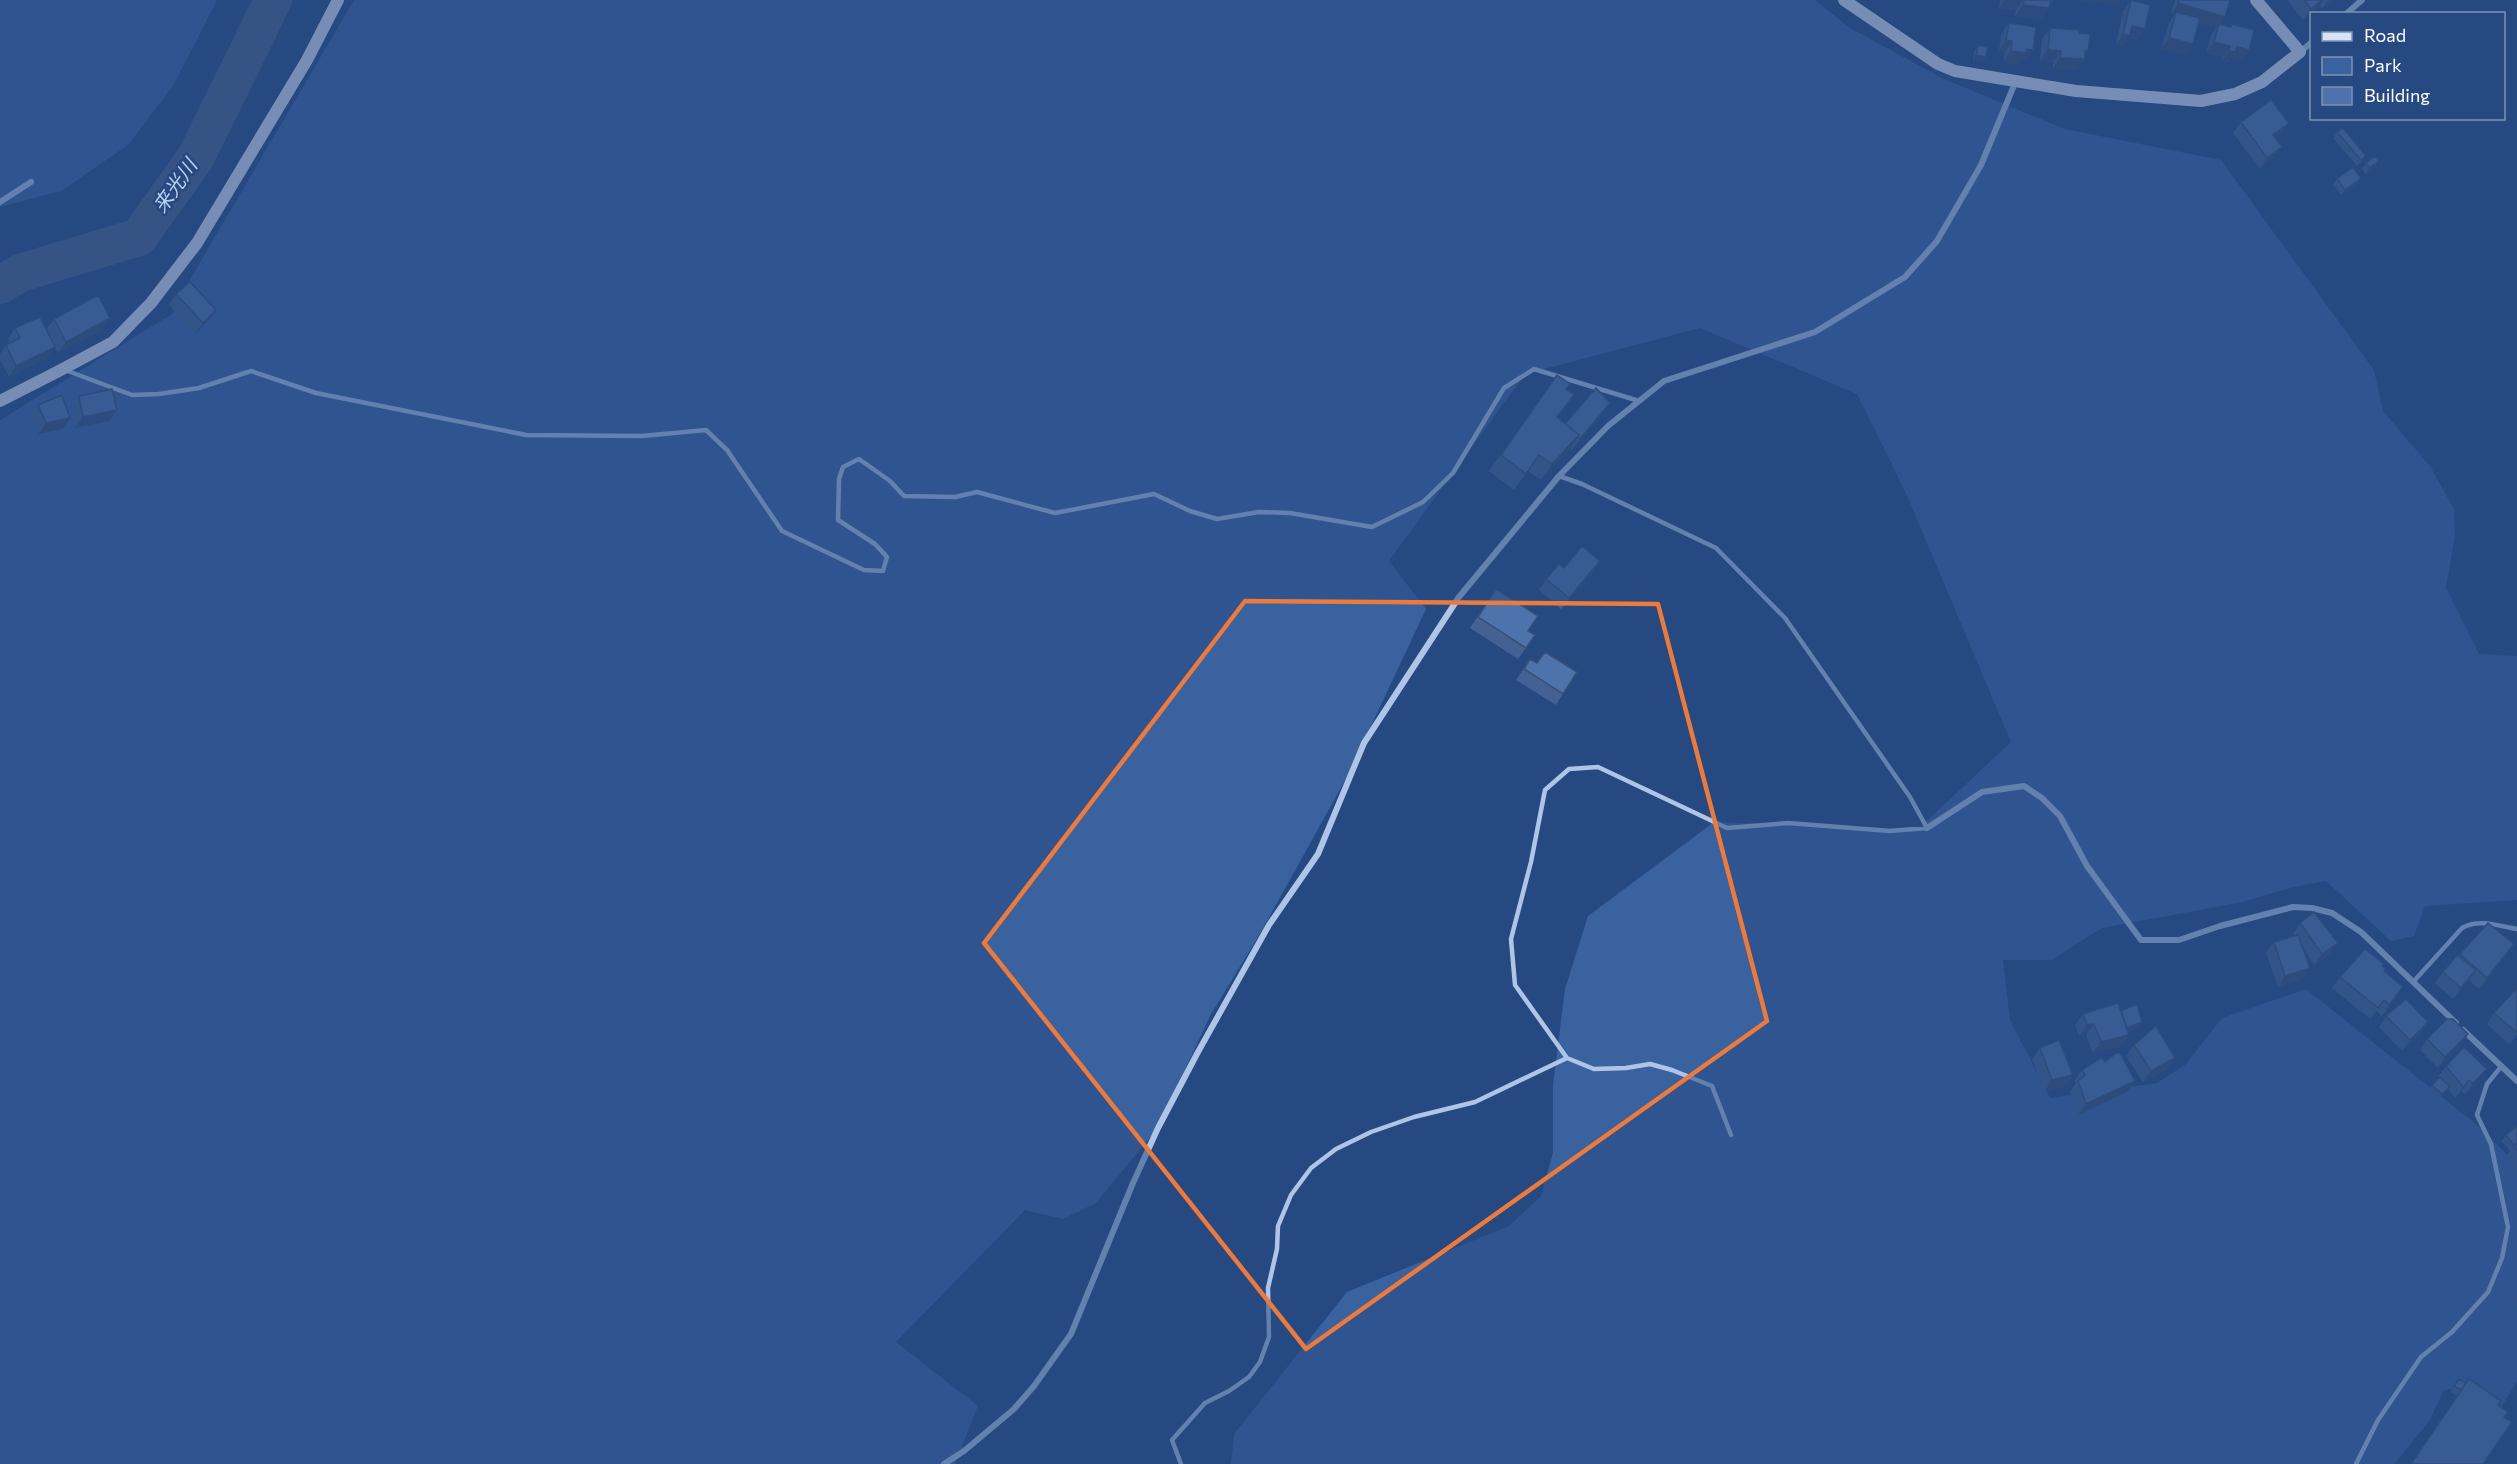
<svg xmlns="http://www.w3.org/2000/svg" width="2517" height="1464" font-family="Commissioner,'Noto Sans JP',sans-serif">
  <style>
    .green { fill: #3a629f }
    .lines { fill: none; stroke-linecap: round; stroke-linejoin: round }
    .river { stroke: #476089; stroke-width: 38 }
    .lane { stroke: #aec5e7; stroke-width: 4.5 }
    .street { stroke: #aec5e7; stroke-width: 6 }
    .secondary { stroke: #d8e3f6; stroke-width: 12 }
    .wall { fill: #436293 }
    .shaded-wall { fill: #375078 }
    .building { fill: #4e72ab; stroke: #375078; stroke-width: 1.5 }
    .marked { fill: none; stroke: #ed7a3d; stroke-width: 4.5; stroke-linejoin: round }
    .labels { text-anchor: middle; stroke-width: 5; stroke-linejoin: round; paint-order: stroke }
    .water-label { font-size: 20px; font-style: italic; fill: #b9cfee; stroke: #264982 }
  </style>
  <rect width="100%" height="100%" fill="#264982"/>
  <path class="green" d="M0,0H217L173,86L128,145L61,191L0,207Z
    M354,0H1815L1850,28L1944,79L2065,129L2221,160L2374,370L2383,411L2430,466L2454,509L2455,536L2446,588L2479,654L2517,656V900L2425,906L2414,936L2391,941L2326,881L2293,887L2243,902L2102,928L2051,960H2003L2010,1020L2050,1098L2157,1083L2185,1065L2222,1018L2306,989L2482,1129L2517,1165V1381L2502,1406L2468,1387L2444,1390L2430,1420L2394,1464H1231L1234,1434L1347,1292L1509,1226L1541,1196L1553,1153V1085L1565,989L1588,916L1714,822L1918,829L2011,742L1905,491L1857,394L1700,328L1525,374L1389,561L1426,609L1348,775L1261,932L1210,1016L1158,1128L1096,1203L1063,1219L1025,1210L896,1342L978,1406L955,1464H0V420L172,314L182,293Z"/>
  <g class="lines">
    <path class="river" d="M0,285L20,273L139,237L196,157L273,0"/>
    <path class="lane" d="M65,370L132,395L159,394L199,388L251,371L316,393L526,435L642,436L706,430L727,450L782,531L864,570L883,571L887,557L875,544L838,520L839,479L843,467L859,459L890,481L904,496L955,497L977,492L1055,513L1154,494L1190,511L1217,519L1259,512L1290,513L1372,527L1423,502L1453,473L1504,388L1534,369L1639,401
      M1559,476L1582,484L1716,548L1785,618L1910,797L1927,828L1890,831L1788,823L1727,828L1598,767L1569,769L1545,790L1531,862L1511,939L1515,985L1567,1058L1594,1069L1626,1068L1650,1064L1672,1070L1712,1086L1731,1135
      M2414,981L2462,928C2478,918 2499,926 2517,929
      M1181,1464L1172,1440L1205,1403L1229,1391L1249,1377L1260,1362L1269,1337L1268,1288L1277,1249L1278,1226L1291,1195L1311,1168L1336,1149L1371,1132L1414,1117L1475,1102L1567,1058
      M2356,1464L2378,1420L2421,1357L2452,1332L2488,1292L2502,1258L2508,1227L2491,1144L2477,1115L2487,1084L2500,1068"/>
    <path class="street" d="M2346,14L2362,0
      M2300,52L2312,42
      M0,202L31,182
      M1927,828L1982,792L2024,786L2042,798L2060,816L2087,866L2141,940H2179L2220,926L2293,907L2312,908L2332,913L2361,932L2456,1023
      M2463,1030L2517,1081
      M944,1464L964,1451L1014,1409L1034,1386L1071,1334L1133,1183L1158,1128L1198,1052L1269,925L1318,854L1364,743L1459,597L1559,476L1608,426L1664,381L1815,332L1905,277L1937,241L1981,165L2015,83"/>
    <path class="secondary" d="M1844,0L1938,64L1955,71L2076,91L2201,101L2235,94L2262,82L2300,52L2256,0
      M0,401L57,372L113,342L151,303L197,243L307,60L338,0"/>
  </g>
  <path class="wall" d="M2000,0H2053L2050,4L2049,8L2042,19L2015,16L2016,10L1999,8Z
    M2131,0L2145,29L2137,40L2129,38L2122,47L2116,45L2123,11Z
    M2175,0H2230L2221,24L2230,27L2232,24L2249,50L2241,61L2231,58L2228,63L2221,62L2223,57L2206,53L2211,35L2216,28L2199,23L2185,55L2161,49L2169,23L2174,15L2171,14Z
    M2287,0H2333L2322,9L2320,6L2303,20Z
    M2009,23L2025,61L2021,60L2018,64L2003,62L2005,52L1999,51L2001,34Z
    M2050,28L2079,33L2088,51L2085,56V59L2077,70L2053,68V62L2040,61L2042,39Z
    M1978,45L1982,63L1973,61L1974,51Z
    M2241,122L2281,134L2275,138L2274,158L2260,169L2233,133Z
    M2337,132L2362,161L2357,166L2333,138Z
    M2379,161L2375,167L2366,174L2362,169L2366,163Z
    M2361,178L2357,183L2341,195L2333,185L2337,179Z
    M176,294L208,321L195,334L169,305Z
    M54,319L103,329L58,353L46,330Z
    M15,328L47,358L9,377L0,360V354L6,345L9,343L8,339Z
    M1557,375L1566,390L1557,418L1565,424L1610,403L1602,414L1572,450L1570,448L1541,480L1528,471L1514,490L1489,471Z
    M79,396L117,410L109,421L75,428L71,407Z
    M38,405L63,429L38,434L30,416Z
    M1600,561L1593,572L1561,609L1539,590L1546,579L1564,568Z
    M1496,589L1528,631L1535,635L1518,659L1470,628Z
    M1530,659L1563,694L1556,705L1516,680Z
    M2300,923L2331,954L2314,965L2303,948V979L2278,987L2266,953L2274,942L2294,936L2293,934Z
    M2488,923L2507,955L2479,989L2469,980L2453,999L2435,983L2443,972L2459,956Z
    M2382,966L2396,998L2382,1016L2376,1011L2370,1019L2332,988L2340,977Z
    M2517,988V1035L2509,1044L2487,1024L2494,1013Z
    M2121,1012L2142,1022L2138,1028L2128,1032L2121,1046L2093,1053L2086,1035L2079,1036L2075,1025L2083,1014Z
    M2386,1016L2428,1022L2420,1033L2402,1051L2379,1027Z
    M2427,1039L2461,1045L2438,1068L2420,1050Z
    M2134,1045L2167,1069L2143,1082L2126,1056Z
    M2040,1048L2073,1075L2065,1086L2044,1091L2032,1059Z
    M2105,1062L2127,1092L2078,1115L2070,1092L2076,1083L2074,1081L2082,1070Z
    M2446,1066L2479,1080L2465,1094L2462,1091L2455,1098L2448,1089L2438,1100L2428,1090L2439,1078L2438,1077Z
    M2517,1126V1171L2506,1157L2510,1151L2502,1141L2506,1135Z
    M2517,1295V1305L2513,1301Z
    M2459,1379L2498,1405L2504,1417L2457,1396L2450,1392Z"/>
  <path class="shaded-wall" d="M2005,0H2023L2016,10L1999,8Z
    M2079,0H2121L2117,5L2098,1L2097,4Z
    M2322,0H2324L2320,6L2303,20L2311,9Z
    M2328,0H2333L2322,9Z
    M2178,3L2225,17L2218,28L2219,24L2216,28L2175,16L2176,12L2174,15L2171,14Z
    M2023,5L2049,8L2042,19L2015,16Z
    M2132,26L2145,29L2137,40L2129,38L2122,47L2116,45L2123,34Z
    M2169,38L2193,44L2185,55L2161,49Z
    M2006,40L2012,41L2005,52L1999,51Z
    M2214,42L2230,46L2223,57L2206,53Z
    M2237,47L2249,50L2241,61L2231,58L2228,63L2221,62L2229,51Z
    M2027,49L2033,50L2025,61L2021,60L2018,64L2003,62L2011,51Z
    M2048,50L2061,51L2053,62L2040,61Z
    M2085,51H2088L2083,59H2085L2077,70L2053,68L2060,58Z
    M1976,55L1986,57L1982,63L1973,61Z
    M2289,123L2281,134L2265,146L2273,135Z
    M2282,147L2274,158L2260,169L2267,158Z
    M2379,161L2375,167L2366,174L2369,168Z
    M2361,178L2357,183L2341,195L2345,190Z
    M216,310L208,321L195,334L203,323Z
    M110,318L103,329L58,353L66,342Z
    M55,347L47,358L9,377L16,366Z
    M1610,403L1602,414L1572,450L1580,439Z
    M117,410L109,421L75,428L83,417Z
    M70,418L63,429L38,434L46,423Z
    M1579,435L1568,452L1541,480L1552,464Z
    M1600,561L1593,572L1561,609L1569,598Z
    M2338,943L2331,954L2314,965L2322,954Z
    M2514,944L2507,955L2479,989L2487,978Z
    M2310,968L2303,979L2278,987L2285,976Z
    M2476,970L2468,981L2453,999L2461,988Z
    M2403,987L2396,998L2382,1016L2389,1005Z
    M2142,1022L2138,1028L2122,1034L2126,1028Z
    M2428,1022L2420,1033L2402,1051L2410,1040Z
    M2094,1024L2086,1035L2079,1036L2087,1025Z
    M2468,1034L2461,1045L2438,1068L2445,1057Z
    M2129,1035L2121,1046L2093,1053L2101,1042Z
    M2175,1058L2167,1069L2143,1082L2151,1071Z
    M2487,1069L2479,1080L2465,1094L2473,1083Z
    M2073,1075L2065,1086L2044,1091L2052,1080Z
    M2469,1080L2462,1091L2455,1098L2463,1087Z
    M2135,1081L2127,1092L2078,1115L2086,1104Z"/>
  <path class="building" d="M2024,0H2051L2049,8L2023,5Z
    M2131,0L2150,5L2145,29L2132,26L2130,36L2123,34Z
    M2179,0H2230L2225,17L2178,3Z
    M2304,0H2322L2311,9Z
    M2176,12L2200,18L2193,44L2169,38Z
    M2009,23L2036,27L2033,50L2027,49L2026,53L2011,51L2012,41L2006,40Z
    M2219,24L2231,27L2232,24L2254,30L2249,50L2237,47L2235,52L2229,51L2230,46L2214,42Z
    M2050,28L2080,30L2079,33L2090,34L2088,51H2085V59L2060,58L2061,51L2048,50Z
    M1978,45L1988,47L1986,57L1976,55Z
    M2271,100L2289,123L2273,135L2282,147L2267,158L2241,122Z
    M2343,128L2366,156L2361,160L2337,132Z
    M2375,156L2379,161L2369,168L2366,163Z
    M2353,167L2361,178L2345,190L2337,179Z
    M190,282L216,310L203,323L176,294Z
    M98,295L110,318L66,342L54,319Z
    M40,317L55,347L16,366L6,345L20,338L15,328Z
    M1557,375L1570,384L1566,389L1574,395L1557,417L1579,435L1552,464L1539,455L1526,474L1501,455Z
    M1596,388L1610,403L1580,439L1578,437L1579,435L1565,424Z
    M112,389L117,410L83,417L79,396Z
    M62,395L70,418L46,423L38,405Z
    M1582,546L1600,561L1569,598L1546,579L1559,564L1564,568Z
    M1496,589L1538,616L1528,631L1535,635L1526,648L1478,617Z
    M1545,652L1577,672L1563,694L1524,669L1530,659L1537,663Z
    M2314,912L2338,943L2322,954L2300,923Z
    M2488,923L2514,944L2487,978L2460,954Z
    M2298,935L2310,968L2285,976L2274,942Z
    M2365,949L2384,964L2382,966L2386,969L2384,971L2403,987L2389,1005L2384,1000L2378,1008L2340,977Z
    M2457,955L2476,970L2461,988L2443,972Z
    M2517,988V1033L2494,1013Z
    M2406,999L2428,1022L2410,1040L2386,1016Z
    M2118,1003L2129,1035L2101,1042L2094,1024L2087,1025L2083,1014Z
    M2137,1004L2142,1022L2127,1028L2121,1011Z
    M2447,1019H2453L2468,1034L2445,1057L2427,1039Z
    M2156,1026L2175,1058L2151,1071L2134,1045Z
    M2059,1040L2073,1075L2052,1080L2040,1048Z
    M2464,1047L2487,1069L2473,1083L2469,1080L2463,1087L2446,1066Z
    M2119,1051L2135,1081L2086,1104L2078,1081L2085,1075L2082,1070L2102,1057L2105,1062Z
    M2440,1077L2450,1087L2442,1094L2432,1085Z
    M2517,1126V1143L2514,1145L2506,1135Z
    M2517,1143V1150L2513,1146Z
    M2459,1379L2466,1383L2461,1390L2454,1386Z
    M2469,1379L2501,1401L2498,1405L2508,1412L2504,1417L2512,1422L2483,1464H2411Z"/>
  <path d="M0 0H2517V1464H0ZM1245,601L1658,604L1767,1021L1306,1349L984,943Z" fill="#264982" fill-opacity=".55" fill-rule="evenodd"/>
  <path class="marked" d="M1245,601L1658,604L1767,1021L1306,1349L984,943Z"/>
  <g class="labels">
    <g class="water-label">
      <text transform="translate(175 186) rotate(-55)" y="7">来光川</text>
    </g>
  </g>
  <rect x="2310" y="12" width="195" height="108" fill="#264982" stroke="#7d92b4" stroke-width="1.5"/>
  <rect x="2322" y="32" width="30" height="9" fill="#d8e3f6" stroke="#7d92b4" stroke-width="1.5"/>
  <text x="2364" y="42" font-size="18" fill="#ffffff">Road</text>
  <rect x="2322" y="57" width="30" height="18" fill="#3a629f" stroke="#7d92b4" stroke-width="1.5"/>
  <text x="2364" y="72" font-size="18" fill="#ffffff">Park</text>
  <rect x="2322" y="87" width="30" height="18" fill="#4e72ab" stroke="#7d92b4" stroke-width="1.5"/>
  <text x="2364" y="102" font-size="18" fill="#ffffff">Building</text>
</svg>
